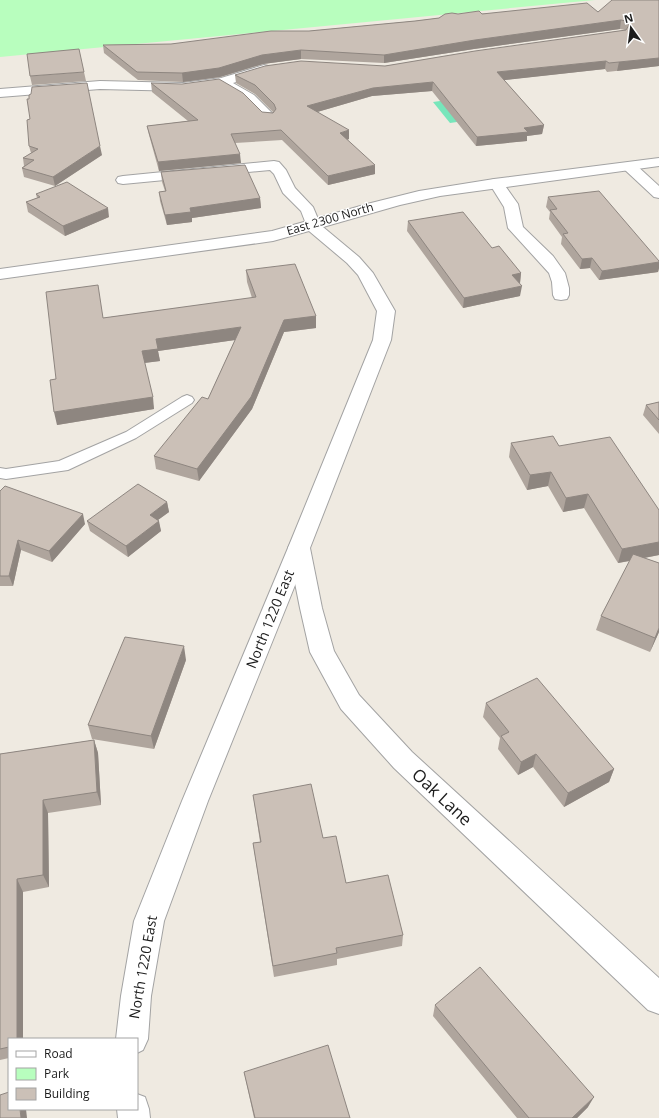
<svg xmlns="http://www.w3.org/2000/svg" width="659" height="1118" font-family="'Open Sans',sans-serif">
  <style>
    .park { fill: #b8febe }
    .pitch { fill: #77e6bb }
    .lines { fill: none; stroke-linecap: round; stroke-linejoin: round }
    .service-casing { stroke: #a3a3a3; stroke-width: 2 }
    .minor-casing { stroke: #a3a3a3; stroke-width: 2 }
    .tertiary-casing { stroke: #a3a3a3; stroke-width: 2 }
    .service { fill: #fff; fill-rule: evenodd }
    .minor { fill: #fff; fill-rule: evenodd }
    .tertiary { fill: #fff; fill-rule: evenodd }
    .wall { fill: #afa59d }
    .shaded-wall { fill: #8e8680 }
    .building { fill: #cbc0b7; stroke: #8e8680 }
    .labels { text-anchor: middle; stroke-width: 3; stroke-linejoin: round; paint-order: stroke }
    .far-street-label { font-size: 12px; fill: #1c1c1c; stroke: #fff }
    .street-label { font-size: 14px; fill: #1c1c1c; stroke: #fff }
    .near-street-label { font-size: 17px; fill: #1c1c1c; stroke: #fff }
  </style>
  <rect width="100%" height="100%" fill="#efeae1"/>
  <path class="park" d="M0,0H595L0,57Z"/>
  <path class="pitch" d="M454,99L471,120L450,123L433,102Z"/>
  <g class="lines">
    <g class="service-casing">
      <path id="service" d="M187,395L192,397L194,400L192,403L136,438L68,470L6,479L0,478V468L6,469L59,461L126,432L182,397Z"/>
    </g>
    <g class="minor-casing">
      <path id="minor" d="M264,65L268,66L270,69L268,72L233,83L254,95L273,114L275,117L273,120H263L244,101L220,86L183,91L100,89L0,97V89L100,81L183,83L221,78Z
        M274,161L279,162L286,170L295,188L313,207L321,226L318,229L313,231L308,229L301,211L283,193L274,174L270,170L123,184L118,183L116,180L118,177L123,176Z
        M630,163L635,164L659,186V198L654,197L625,170L623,167L625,164Z
        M496,179L501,180L518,204L523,227L553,256L565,273L569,288V295L567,299L561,300L555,299L553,295L552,282L549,273L508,228L504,207L489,183L491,180Z
        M299,540L307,542L310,548L208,801L164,921L151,996L148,1039L143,1050L137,1053V1039H116L121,996L134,921L182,801L288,548L291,542Z
        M137,1094L145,1097L149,1109L150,1118H118L117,1109H137Z"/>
    </g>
    <g class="tertiary-casing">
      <path id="tertiary" d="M659,158V166L440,196L400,205L323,227L359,257L373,273L395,311L391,340L310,548L322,608L334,651L359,695L412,752L659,978V1014L648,1010L394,768L341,709L310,652L300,608L288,548L373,340L377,311L358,275L347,263L309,231L273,241L0,279V269L272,231L371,203L419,191L494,179Z"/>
    </g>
    <use href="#service" class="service"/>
    <use href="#minor" class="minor"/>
    <use href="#tertiary" class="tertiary"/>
  </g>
  <path class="wall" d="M659,0V66L607,72L605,69L504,80L544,125L542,134L527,136V141L476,146L432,91L372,96L317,112L349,139L347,140L375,174L328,185L282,140L235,143L241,163L159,171L149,135L147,126L188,121L152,92L151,83L262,112L273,113V112L255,94L236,83L235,75L385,66L625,30L620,29L474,49L384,63L301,59L263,64L220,77L183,82L138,80L104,53L103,45L171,44L415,21L439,18L458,14L598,12Z
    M84,72L86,81L32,85L30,76Z
    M29,146L102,155L55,186L24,177L22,168L24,166L23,158L31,153Z
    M161,172L260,198L261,208L192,218V222L167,225L160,201L159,192L165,191L162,182Z
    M36,194L109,217L65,236L28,212L26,202L37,198Z
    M548,197L659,261V268L658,272L599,280L590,268L580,269L561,244L562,237L549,219L550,212L546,207Z
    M408,221L492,248L521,273L520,283H519L520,296L463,308L407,231Z
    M246,270L316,316V328L284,332L252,409L199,481L156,469L154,456L208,399L235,340L158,351L160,361L144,363L154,409L57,425L56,379L103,318L252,298L247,282Z
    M659,402V434L643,415L646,405Z
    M511,443L559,446L659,510V555L644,558L659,563V632L650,652L596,630L601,616L630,561L618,563L584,508L563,512L548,486L527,490L509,457Z
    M0,491L85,524L52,562L21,550L13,586H0Z
    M167,502L169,512L158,520L161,531L128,557L90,531L87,521Z
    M186,660L154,749L92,739L88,725Z
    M486,703L614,769L609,782L564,807L533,767L518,775L498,749L500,738L483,717Z
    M94,740L98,753L101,805L48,813L49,887L23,892V1039H9V1058L0,1060V754Z
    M253,795L323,838L346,883L403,935L402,946L337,959V965L274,977L255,856L253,843L260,842L255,808Z
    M435,1005L588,1107L577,1118H517L433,1016Z
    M244,1072L350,1118H254Z"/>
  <path class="shaded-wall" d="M621,20L620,29L474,49L384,63V55L475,40Z
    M301,50V59L263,64L220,77L183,82L182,73L262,55Z
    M659,58V66L617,71L619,62Z
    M606,61L605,69L496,81L497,72Z
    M433,82L432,91L372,96L307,115V106L373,88Z
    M544,125L542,134L527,136V141L476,146L477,137L524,128Z
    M349,130V139L340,142V133Z
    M100,146L102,155L55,186L53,177Z
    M240,154L241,163L159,171L158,162Z
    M375,165V174L328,185V176Z
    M260,198L261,208L192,218V222L167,225L165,215L190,208Z
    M108,208L109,217L65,236L63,226Z
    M592,258L590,268L580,269L582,259Z
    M659,262V268L658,272L599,280L602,271Z
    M521,273L520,283L511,284L512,275Z
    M522,286L520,296L463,308L464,298Z
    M316,316V328L284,332L252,409L199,481L197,469L284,320Z
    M241,327L242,339L158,351L160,361L144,363L142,351L156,339Z
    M153,397L154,409L57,425L54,412Z
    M551,472L548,486L527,490L530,475Z
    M588,494L584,508L563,512L566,498Z
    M167,502L169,512L151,525L150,515Z
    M83,514L85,524L52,562L49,551Z
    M159,521L161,531L128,557L126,546Z
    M18,540L21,550L13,586L9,576Z
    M659,542V555L618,563L622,549Z
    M659,628V632L650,652L655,638Z
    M184,646L186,660L154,749L151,736Z
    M94,740L98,753L101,805L97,792Z
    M536,754L533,767L518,775L521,762Z
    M614,769L609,782L564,807L568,793Z
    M43,800L48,813L49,887L43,875Z
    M17,879L23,892V1039H17Z
    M594,1097L588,1107L577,1118H572Z
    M20,1109H26L27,1118H21Z"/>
  <path class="building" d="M612,0H659V58L609,63L606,61L497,72L544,125L524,128L528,132L477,137L433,82L373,88L307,106L349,130L340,133L375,165L328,176L281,130L231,134L240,154L158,162L147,126L198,120L151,83L182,84L219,79L243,93L262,112L273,113L276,109L274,104L255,85L235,75L265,66L301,61L385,66L475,51L626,30L629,25L626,21L621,20L475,40L384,55L301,50L262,55L219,68L182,73L137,72L103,45L171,44L271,31H309L415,21L439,18L445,14L452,13L458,14L479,11L482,14L587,3L598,12Z
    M79,49L84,72L30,76L27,54Z
    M87,83L100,146L53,177L22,168L34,160L23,158L38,149L29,146L27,120L30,119L27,99H29V95L31,94L32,87Z
    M245,165L260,198L190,208L191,212L165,215L159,192L166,191L161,172Z
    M67,182L108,208L63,226L26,202L40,197L36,194Z
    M599,191L659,261V262L602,271L592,258L582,259L563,234L568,233L550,210L557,209L548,197Z
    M463,212L492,248L499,246L521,273L512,275L522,286L464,298L408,221Z
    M295,264L316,316L284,320L251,397L197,469L154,456L202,397L208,399L241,327L156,339L158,349L142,351L153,397L54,412L50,380L56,379L46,292L98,285L103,318L256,297L246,270Z
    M659,402V420L646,405Z
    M553,436L559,446L610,437L659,510V542L622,549L588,494L566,498L551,472L530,475L511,443Z
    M138,484L167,502L150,515L159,521L126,546L87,521Z
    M5,486L83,514L49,551L18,540L9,576H0V491Z
    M633,554L659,563V628L655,638L601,616Z
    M125,637L184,646L151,736L88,725Z
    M537,678L614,769L568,793L536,754L521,762L501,736L509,732L486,703Z
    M94,740L97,792L43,800V875L17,879V1039H9V1047L0,1049V754Z
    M311,784L323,838L336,836L346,883L388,875L403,935L336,948L337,953L273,966L253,843L261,842L253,795Z
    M480,967L594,1097L572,1118H529L435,1005Z
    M328,1045L350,1118H255L244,1072Z
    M9,1092V1109H20L21,1118H0V1095Z"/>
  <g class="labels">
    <g class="far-street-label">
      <text transform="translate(330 219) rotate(-16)" y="4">East 2300 North</text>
    </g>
    <g class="street-label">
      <text transform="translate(270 619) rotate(-68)" y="5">North 1220 East</text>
      <text transform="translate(143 967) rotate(-80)" y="5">North 1220 East</text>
    </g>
    <g class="near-street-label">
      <text transform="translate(442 797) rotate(43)" y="6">Oak Lane</text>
    </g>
  </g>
  <rect x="8" y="1038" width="130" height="72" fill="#ffffff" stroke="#a4a4a4"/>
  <rect x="16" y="1051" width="20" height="6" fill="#ffffff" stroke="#a4a4a4"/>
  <text x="44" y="1058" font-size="12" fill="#1c1c1c">Road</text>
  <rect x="16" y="1068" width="20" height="12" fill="#b8febe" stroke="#a4a4a4"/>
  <text x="44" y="1078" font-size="12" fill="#1c1c1c">Park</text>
  <rect x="16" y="1088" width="20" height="12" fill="#cbc0b7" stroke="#a4a4a4"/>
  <text x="44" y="1098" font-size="12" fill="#1c1c1c">Building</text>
  <g transform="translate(631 28) rotate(346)" stroke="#ffffff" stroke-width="3" paint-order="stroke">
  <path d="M0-3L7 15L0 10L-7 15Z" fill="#1c1c1c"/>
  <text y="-6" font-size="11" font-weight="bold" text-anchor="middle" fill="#1c1c1c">N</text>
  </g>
</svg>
